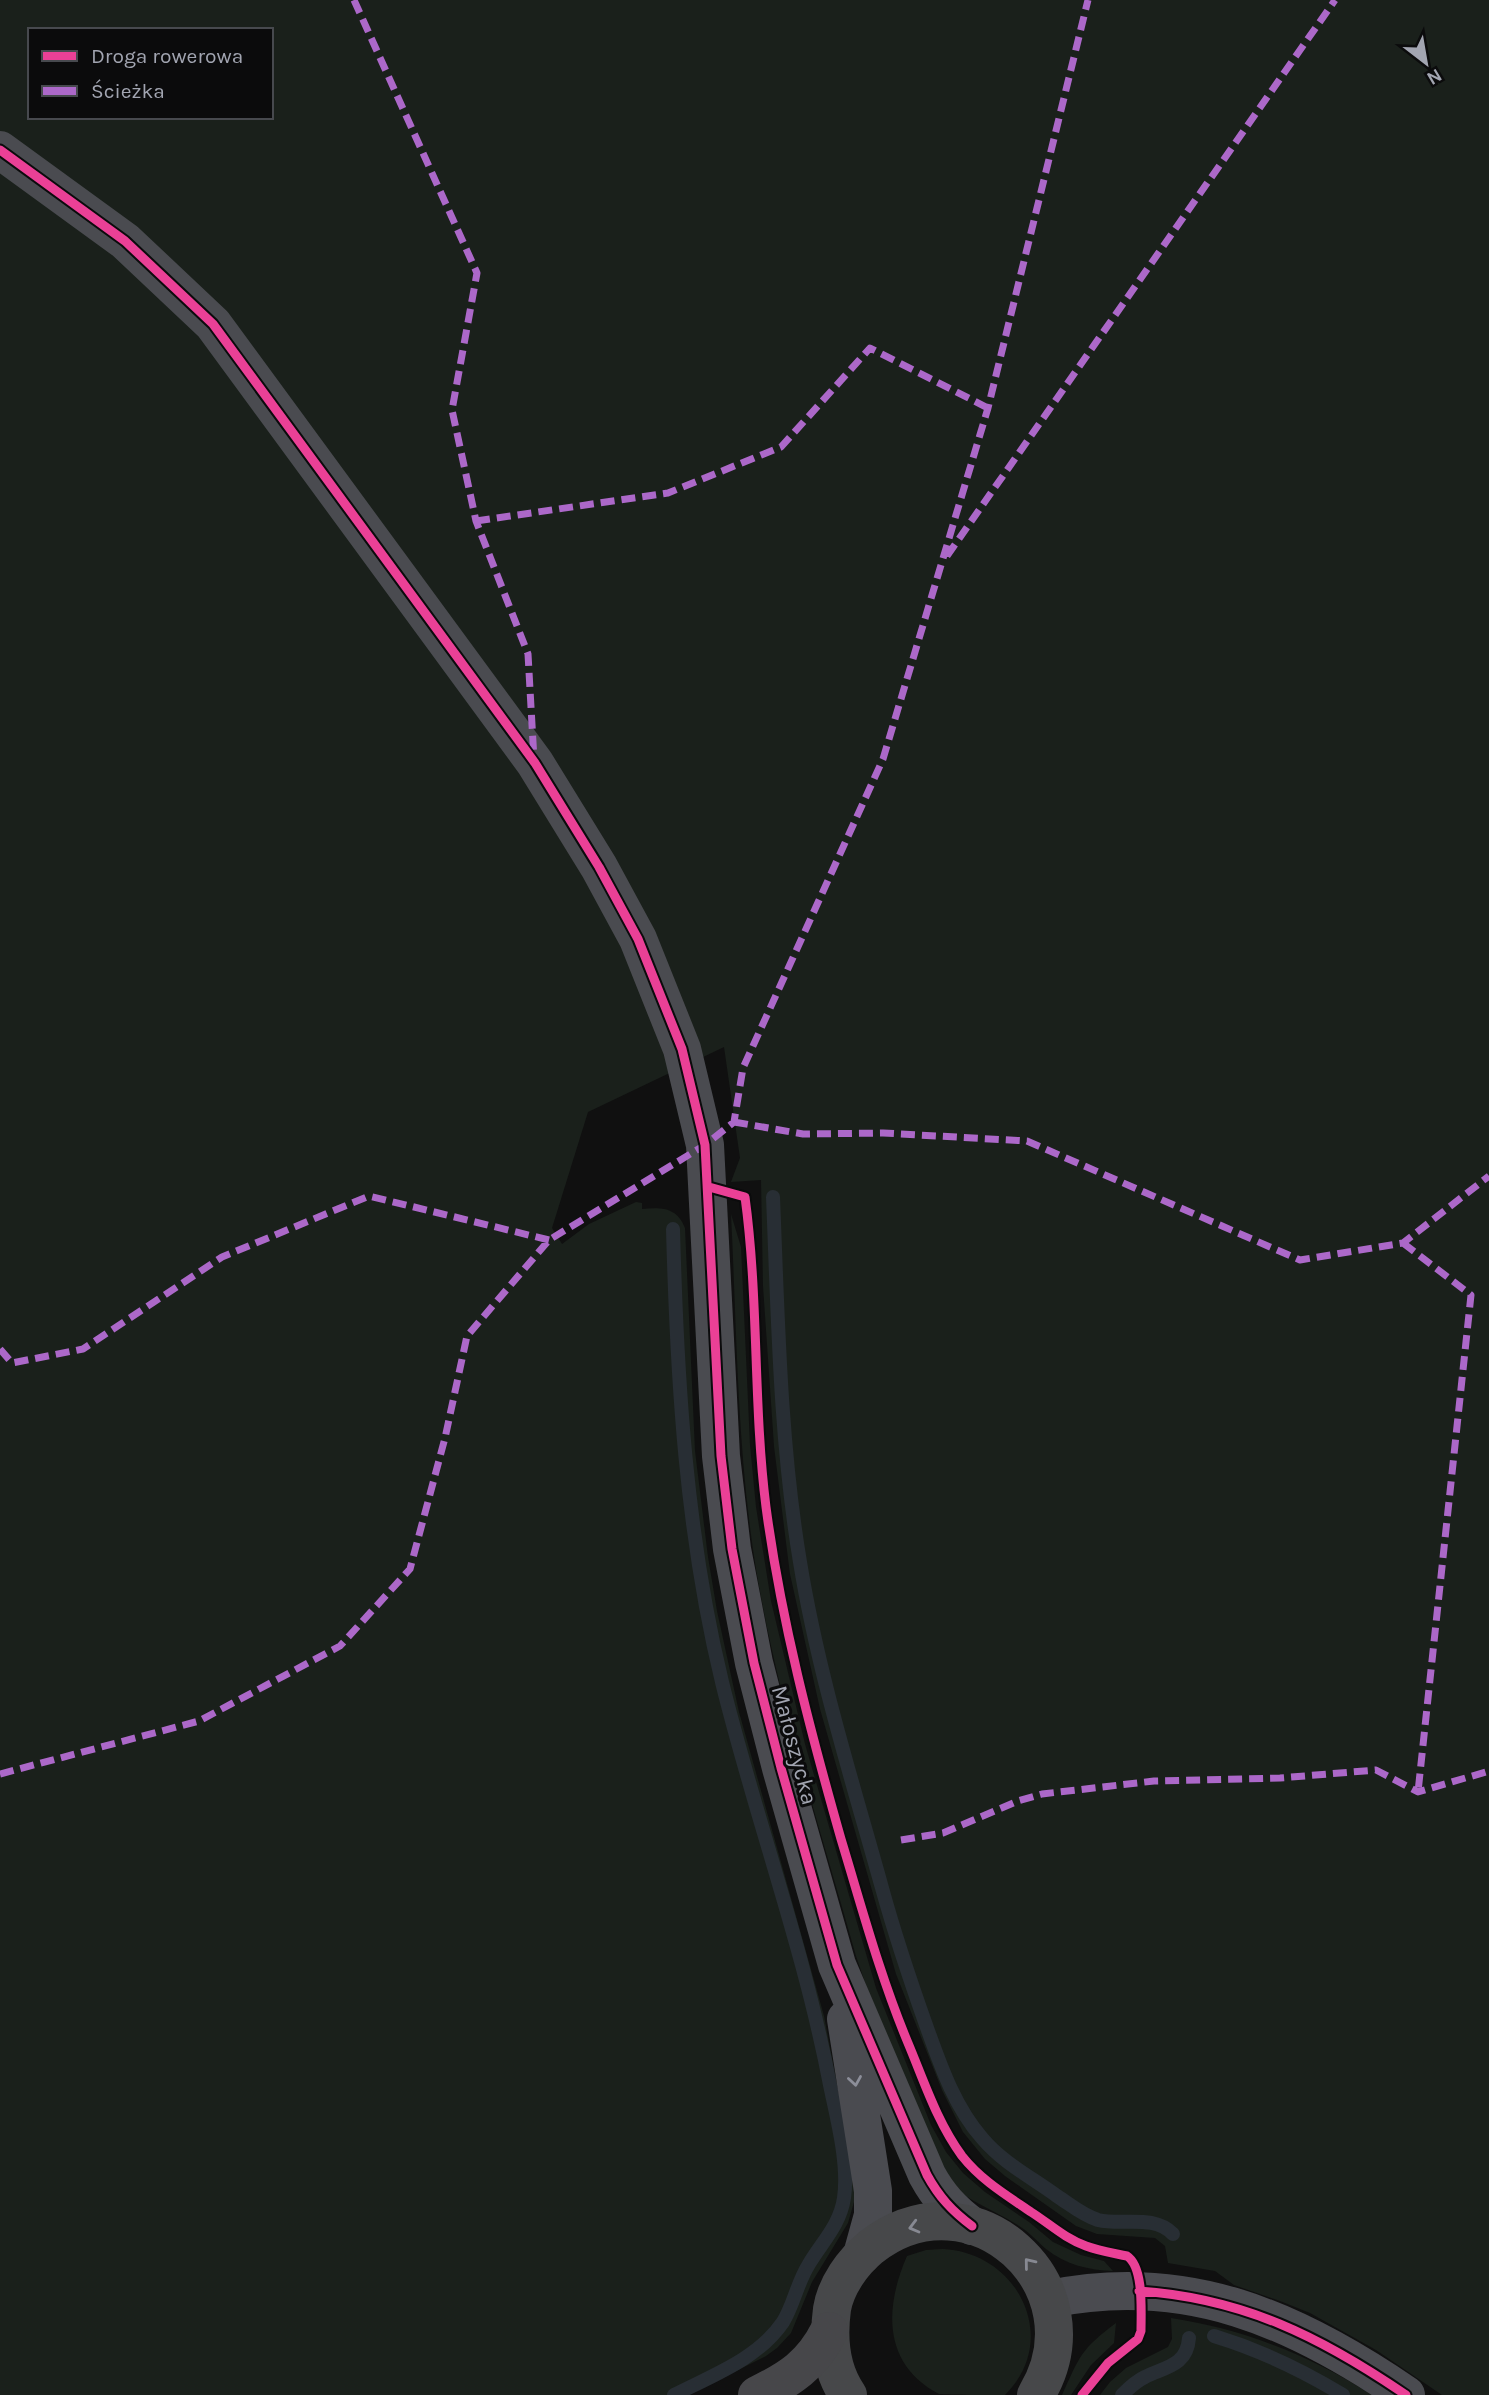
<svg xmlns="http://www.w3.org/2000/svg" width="1489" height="2395" font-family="Karla,sans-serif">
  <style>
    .green { fill: #1a201b; fill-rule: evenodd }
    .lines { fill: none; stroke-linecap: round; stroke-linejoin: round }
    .stream { stroke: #282e34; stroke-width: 14 }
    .minor { stroke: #4a4b50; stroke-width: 38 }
    .major { stroke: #47484a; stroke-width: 38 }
    .highway { stroke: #47474a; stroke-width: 38 }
    .quiet { stroke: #ac68c9; stroke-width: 7; stroke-dasharray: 14 7; stroke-linecap: butt }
    .cycleway-casing { stroke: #0b0b0c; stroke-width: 13 }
    .cycleway { stroke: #ea4096; stroke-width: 9 }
    .oneway { stroke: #8c8e99 }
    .oneway2 { stroke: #878992 }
    .labels { text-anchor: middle; stroke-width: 6; stroke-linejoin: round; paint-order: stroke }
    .street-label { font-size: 23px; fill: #a2a5b1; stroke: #0b0b0c }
  </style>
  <rect width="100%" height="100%" fill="#101010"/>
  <path class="green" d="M0,0H1489V2395H1442L1376,2350L1310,2313L1280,2301L1234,2285L1215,2271L1168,2263L1165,2246L1155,2238L1097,2234L1076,2226L1005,2176L985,2159L963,2132L942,2090L896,1974L820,1709L790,1574L774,1446L763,1286L761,1180L731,1182L740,1158L724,1047L588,1112L552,1228L562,1244L589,1224L636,1202L642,1203V1209C661,1207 677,1207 685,1228L695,1451L708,1557L717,1611L739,1712L824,2016L854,2173V2202L848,2223L812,2282L791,2333L777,2348L766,2356L688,2395H0ZM30,30H271V117H30Z
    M731,1214L741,1247L750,1445L756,1507L771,1601L805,1744L876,1988L931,2125L946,2152L963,2173L985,2192L1029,2222L1053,2242L1081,2255L1104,2261L1113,2271C1089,2270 1066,2265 1046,2249C1036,2240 1028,2231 1016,2224C994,2210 970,2202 950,2184L868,1991L856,1956C820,1828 778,1700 756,1569C737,1452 737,1333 731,1214Z
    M943,2249C1019,2253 1061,2340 1005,2395C993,2395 947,2395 939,2394C883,2364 884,2309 907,2256L926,2250Z
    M1171,2318C1243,2329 1310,2355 1372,2395H1100L1110,2382L1126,2368L1168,2347L1172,2339Z
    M1116,2323L1114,2343L1091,2365L1071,2395H1062C1080,2356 1080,2350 1116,2323Z"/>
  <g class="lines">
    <path class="stream" d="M773,1197C778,1319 780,1442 800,1562C818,1673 852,1780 882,1888C895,1935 910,1980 926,2025C940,2064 954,2106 982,2138C1003,2163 1031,2177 1057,2196C1071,2205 1082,2215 1098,2220C1123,2226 1153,2214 1173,2234
      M673,1229C677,1381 686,1534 722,1682C755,1817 804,1948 830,2085C837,2119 849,2164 844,2198C840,2225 822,2242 809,2264C797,2283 794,2304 783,2322C758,2359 711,2376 674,2395
      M1214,2336C1260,2350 1302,2370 1343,2395
      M1122,2395C1129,2388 1136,2381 1145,2377C1165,2367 1187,2366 1189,2338"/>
    <path class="minor" d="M0,150L125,241L213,324L535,763L599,867L638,939L682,1049L705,1145L721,1456L732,1549L754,1663L781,1768L837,1965L927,2175C939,2197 952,2211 972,2226
      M846,2019L873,2191V2215L862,2255
      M1050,2299C1187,2271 1295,2319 1406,2395"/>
    <path class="major" d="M848,2395C830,2369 828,2339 832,2309C836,2285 853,2262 871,2247C972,2168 1102,2286 1036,2395"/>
    <path class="highway" d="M757,2395C790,2379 812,2365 829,2331"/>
    <path class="quiet" d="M354,0L477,273L452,410L476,521L528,654L534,760
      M476,521L668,493L781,447L870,348L988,408
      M947,556L1335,0
      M734,1122L803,1134L883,1133L1027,1141L1300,1260L1403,1243L1489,1176
      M1403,1243L1471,1295L1418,1792
      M0,1349L12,1363L83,1349L222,1257L369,1196L549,1240
      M0,1774L199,1721L340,1646L410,1569L445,1438L467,1336L549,1240L705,1145L734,1122L743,1068L883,759L988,408L1088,0
      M901,1840L943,1833L1018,1801L1042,1794L1154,1781L1280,1778L1376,1770L1418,1792L1489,1771"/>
    <g class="cycleway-casing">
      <path id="cycleway" d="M0,150L125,241L213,324L535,763L599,867L638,939L682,1049L705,1145L721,1456L732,1549L754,1663L781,1768L837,1965L927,2175C939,2197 952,2211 972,2226
        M709,1187L745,1197C759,1300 753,1404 766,1507C781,1620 810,1730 841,1839C862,1908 880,1976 908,2043C924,2081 937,2122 962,2156C981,2180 1006,2195 1031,2212C1050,2224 1064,2238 1086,2246C1099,2251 1113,2253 1127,2256C1144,2267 1141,2311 1141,2331L1138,2339L1108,2363L1082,2395
        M1139,2291C1243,2298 1321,2337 1406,2395"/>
    </g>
    <use href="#cycleway" class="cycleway"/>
  </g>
  <defs><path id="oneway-chevron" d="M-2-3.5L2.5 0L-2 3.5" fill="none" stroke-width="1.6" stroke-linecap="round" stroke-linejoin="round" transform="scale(1.75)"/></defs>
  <use class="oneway" href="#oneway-chevron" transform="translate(855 2081) rotate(81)"/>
  <g class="oneway2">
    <use href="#oneway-chevron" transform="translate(914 2227) rotate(165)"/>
    <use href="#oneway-chevron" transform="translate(1029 2263) rotate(-129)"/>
  </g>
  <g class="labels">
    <g class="street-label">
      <text transform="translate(795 1745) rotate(75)" y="8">Małoszycka</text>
    </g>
  </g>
  <rect x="28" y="28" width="245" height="91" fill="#0b0b0c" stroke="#47494e" stroke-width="2"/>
  <rect x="42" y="51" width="35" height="10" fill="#ea4096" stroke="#47494e" stroke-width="2"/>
  <text x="91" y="63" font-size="21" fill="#a2a5b1">Droga rowerowa</text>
  <rect x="42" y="86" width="35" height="10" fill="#ac68c9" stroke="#47494e" stroke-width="2"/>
  <text x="91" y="98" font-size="21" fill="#a2a5b1">Ścieżka</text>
  <g transform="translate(1426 63) rotate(149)" stroke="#0b0b0c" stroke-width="5" paint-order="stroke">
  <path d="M0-5L12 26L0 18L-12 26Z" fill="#a2a5b1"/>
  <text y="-10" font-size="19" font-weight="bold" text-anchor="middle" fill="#a2a5b1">N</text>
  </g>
</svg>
